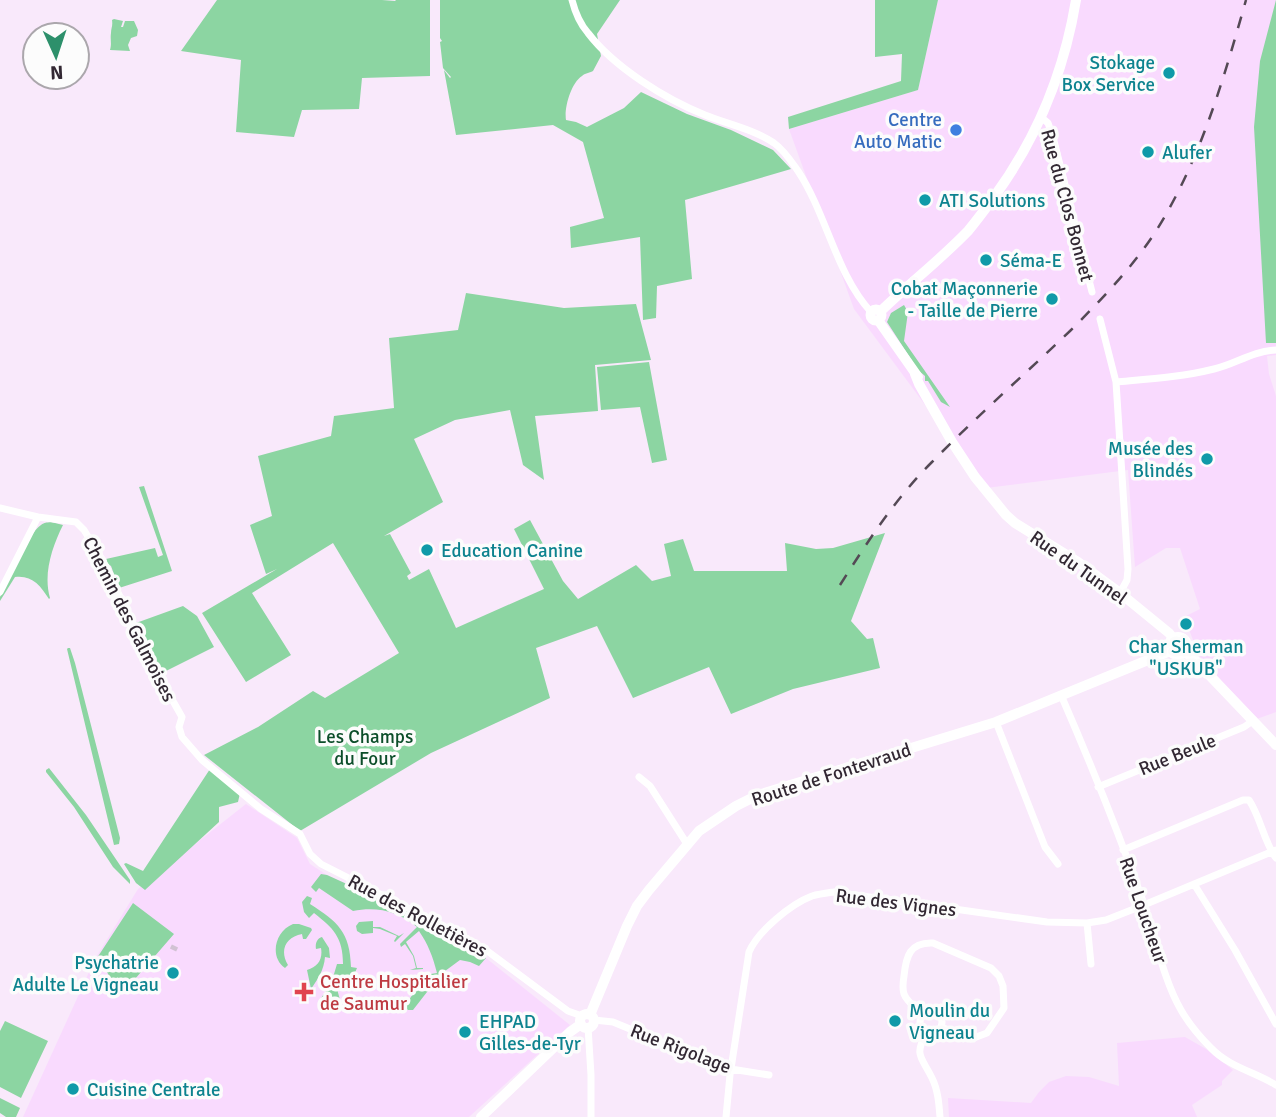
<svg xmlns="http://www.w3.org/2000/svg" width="1276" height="1117" font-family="Signika,sans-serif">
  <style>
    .built { fill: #f9dafe }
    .green { fill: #8cd5a2 }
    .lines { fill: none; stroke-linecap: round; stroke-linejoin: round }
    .street-tunnel { stroke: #d1c2d3; stroke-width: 7; stroke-dasharray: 7 3.5; stroke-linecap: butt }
    .street { stroke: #fff; stroke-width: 7 }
    .secondary { stroke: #fff; stroke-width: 10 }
    .rail { stroke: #544955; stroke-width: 2.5; stroke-dasharray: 12 12; stroke-linecap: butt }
    .culture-dot { fill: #0f9aa8; stroke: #fcfcfc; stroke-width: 2.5 }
    .shop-dot { fill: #3f7fe0; stroke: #fcfcfc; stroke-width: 2.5 }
    .health-dot { fill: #e0444e; stroke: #fcfcfc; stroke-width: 2.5 }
    .labels { text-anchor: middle; stroke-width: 7; stroke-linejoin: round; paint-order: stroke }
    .culture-label { font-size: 19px; fill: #0d838f; stroke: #fcfcfc; text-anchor: start }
    .shop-label { font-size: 19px; fill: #366cbe; stroke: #fcfcfc; text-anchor: end }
    .street-label { font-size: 19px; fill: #322833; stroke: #fcfcfc }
    .park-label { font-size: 19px; fill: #0c4e2a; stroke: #fcfcfc }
    .health-label { font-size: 19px; fill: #be3a42; stroke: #fcfcfc; text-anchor: start }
  </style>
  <rect width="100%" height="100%" fill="#f9e9fb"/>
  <path class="built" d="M938,0H1276V355L1267,356L1269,374L1276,396V712L1254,720L1199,655L1184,617L1200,609L1180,548H1166L1135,567L1128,470L978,489L937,421L854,309L789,129L918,90Z
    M246,804L297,838L310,864L327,875L415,915L450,934L486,958L570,1025L469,1117H23L95,959L138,889Z
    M1185,1037L1206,1049L1233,1070L1222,1081V1085L1192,1105L1197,1117H949L948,1098L1031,1103L1039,1092L1049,1082L1066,1076L1089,1077L1119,1086L1117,1043Z"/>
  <path class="green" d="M217,0H382L395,1L396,0H430V76L362,78L359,109L302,110L294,137L236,132L241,60L181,51Z
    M440,0H620L597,34L601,56L593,71C589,73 585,73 582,76C571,83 564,108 566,120L576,122L587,127L624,108L641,92L687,114L731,130L773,150L791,169L685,200L692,279L657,286L656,318L643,320L640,237L571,248L570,227L604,218L583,142L553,125L456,135L444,70L450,78L451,77L443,68L440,42L442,41L440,38Z
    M875,0H938L918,90L789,129L788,117L901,81L902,54L875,57Z
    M1276,0V343H1266L1254,127L1260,61Z
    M114,19L123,21L121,27H123L125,21H134L138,30L137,36L131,38L128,45L130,51L110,50C112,43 110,40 111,33C111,28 113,26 112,20Z
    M466,293L564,308L636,304L651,360L595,365L598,411L535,416L544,480L523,465L510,410L455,420L414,439L443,502L384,536L390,534L411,573L407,576L409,580L429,569L456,628L544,589L514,529L530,520L563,581L578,599L636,565L652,581L671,576L664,544L683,539L694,571H787L785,543L816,549L833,548L885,533L851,621L867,639L873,638L880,668L793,689L731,714L709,667L633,698L597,626L536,648L550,698L431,753L300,831L204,755L258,727L313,691L325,698L399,653L333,543L252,593L291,655L246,682L202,613L277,569L266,574L250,525L272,516L258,456L331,436L334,416L394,408L389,338L458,330Z
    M904,305L908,312L904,341L950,407L941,402L928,381H925V376L918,370L887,322L891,313Z
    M649,362L667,460L652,463L640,407L601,410L597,367Z
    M144,486L172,571L119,588L111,566L108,564L106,559L155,548L158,557L163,555L139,487Z
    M51,522L63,525C52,547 43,574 50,598L49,599C40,585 32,575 15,577L0,601V597C8,582 28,533 41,525C45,522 46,523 51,522Z
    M183,606L197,616L214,647L160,674L136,623Z
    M68,648H70L75,663L120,838L119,844L114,845L67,649Z
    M49,768L86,815L130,880V884L113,867L74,807L46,772V770Z
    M210,769L240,793L238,802L219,807V822L145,890L136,883L124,864L126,863L143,871Z
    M321,874L327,875L415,915L450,934L486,958L479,966L470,962L460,960L441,974L413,1010H408L401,1003L400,1001L406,1004L413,994L418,976L437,973C433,957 428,944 419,931L406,942L414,956L417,968H423V969L410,970L416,968L413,956L405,944L401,947L400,944L417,927C399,911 376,906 353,911L319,888L316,892L311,887Z
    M307,896L312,898L310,904C338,922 350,932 351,967L357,968L354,975H345L336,985L340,1000L320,1003L319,1001L331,984L337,964H343C343,937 333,928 314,913L309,918L304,912L302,902Z
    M133,903L174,934L122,994L97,958Z
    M373,921V927H380L399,936L404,933L395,942L394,941L397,936L380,929L373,928V933L362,934L357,931L356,926L359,922Z
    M293,924H299L311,928L312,930L306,939H303L302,934C286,937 279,950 288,965L285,968C269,957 275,931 293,924Z
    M322,937L329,948L330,958L325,957C324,970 318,979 311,989L307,970C318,967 323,959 321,948L316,949C315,944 317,938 322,937Z
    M5,1021L48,1041L21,1098L0,1087V1031Z
    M0,1098L20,1108L16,1117H6L0,1113Z"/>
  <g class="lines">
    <path class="street-tunnel" d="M173,950L175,946"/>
    <path class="street" d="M572,0C575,12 580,24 588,33C614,67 665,99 705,115C727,124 753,129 774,143C784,150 791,161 798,171C827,215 836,274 871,312
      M1042,118L1048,123L1053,137L1092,292
      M1100,319L1116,382L1128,569L1127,580L1120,593
      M1116,382C1149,379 1182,377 1214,369C1236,364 1252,351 1276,350
      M0,508L38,517L76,522L84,530L103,561L152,664L182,717L179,727L182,737L202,760L261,809L300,834L310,854L321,864L453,931L486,950L568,1011L582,1016
      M0,592L38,517
      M1061,695C1091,764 1119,834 1144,904C1155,937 1164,981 1181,1010C1189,1024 1200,1037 1211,1048C1229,1067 1255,1072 1276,1085
      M996,722L1045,847L1058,864
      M639,777L650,786L687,844
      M1098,787L1244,727L1254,720
      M1123,850L1243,800H1249C1261,818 1263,840 1276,858
      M1194,884L1235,950L1276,1024
      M1087,923L1091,964
      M920 1022a11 11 0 1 1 22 0a11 11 0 1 1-22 0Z
      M923,1015C917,1009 907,1002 904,994C902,988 903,982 904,976C906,956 910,942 933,943L991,968L999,976L1003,986L1004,1008L987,1033L971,1039L941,1027
      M594,1020L613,1022L712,1063L731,1069L769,1075
      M588,1027L591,1075V1117
      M927,1032C913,1056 922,1057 932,1078C938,1090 939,1104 940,1117
      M726,1117L730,1075L749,952C758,931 791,904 812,896C819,894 827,893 834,892L1047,922L1087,923L1106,920L1139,907L1276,850"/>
    <path class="secondary" d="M870.5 315a5.5 5.5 0 1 1 11 0a5.5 5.5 0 1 1-11 0Z
      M881,311C909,284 940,260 968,231C977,220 986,208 994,197C1038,137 1064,73 1076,0
      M878,320L918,377
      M915,374L919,384L952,442L975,477L1006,515L1015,523L1078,562L1120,593L1169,633L1173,638
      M1169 646a9 9 0 1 1 18 0a9 9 0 1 1-18 0Z
      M1185,652L1194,659L1276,745
      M580 1021a7 7 0 1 1 14 0a7 7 0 1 1-14 0Z
      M590,1015L627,926L637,906L649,890L699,831L736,806L758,795L996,722L1170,651
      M481,1117L570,1032L581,1024"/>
    <path class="rail" d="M840,585C868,541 895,499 932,462C976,417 1024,375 1070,331C1101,300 1132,268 1156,231C1201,159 1223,81 1246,0"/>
  </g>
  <g class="culture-dot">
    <circle cx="1169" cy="73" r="7"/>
    <circle cx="1148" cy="152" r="7"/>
    <circle cx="925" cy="200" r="7"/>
    <circle cx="986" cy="260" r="7"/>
    <circle cx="1052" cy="299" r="7"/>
    <circle cx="1207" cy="459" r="7"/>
    <circle cx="427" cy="550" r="7"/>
    <circle cx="1186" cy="624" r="7"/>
    <circle cx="173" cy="973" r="7"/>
    <circle cx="895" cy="1021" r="7"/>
    <circle cx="465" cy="1032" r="7"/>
    <circle cx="73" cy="1089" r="7"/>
  </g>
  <circle class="shop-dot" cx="956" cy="130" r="7"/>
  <path class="health-dot" d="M300.5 981.5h7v7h7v7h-7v7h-7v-7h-7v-7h7z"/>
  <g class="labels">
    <g class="culture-label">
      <text x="1155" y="69" text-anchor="end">Stokage<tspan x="1155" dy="22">Box Service</tspan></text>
      <text x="1162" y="159">Alufer</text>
      <text x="939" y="207">ATI Solutions</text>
      <text x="1000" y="267">Séma-E</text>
      <text x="1038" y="295" text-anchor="end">Cobat Maçonnerie<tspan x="1038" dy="22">- Taille de Pierre</tspan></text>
      <text x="1193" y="455" text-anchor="end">Musée des<tspan x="1193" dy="22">Blindés</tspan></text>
      <text x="441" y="557">Education Canine</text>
      <text x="1186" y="653" text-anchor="middle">Char Sherman<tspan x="1186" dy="22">"USKUB"</tspan></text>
      <text x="159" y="969" text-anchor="end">Psychatrie<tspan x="159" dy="22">Adulte Le Vigneau</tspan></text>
      <text x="909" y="1017">Moulin du<tspan x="909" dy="22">Vigneau</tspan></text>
      <text x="479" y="1028">EHPAD<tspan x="479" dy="22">Gilles-de-Tyr</tspan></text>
      <text x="87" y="1096">Cuisine Centrale</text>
    </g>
    <g class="shop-label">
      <text x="942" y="126">Centre<tspan x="942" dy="22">Auto Matic</tspan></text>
    </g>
    <g class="street-label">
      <text transform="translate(1068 205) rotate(75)" y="7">Rue du Clos Bonnet</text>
      <text transform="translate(1079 567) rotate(35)" y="7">Rue du Tunnel</text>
      <text transform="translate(130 619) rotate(63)" y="7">Chemin des Galmoises</text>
      <text transform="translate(1177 754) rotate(-22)" y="7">Rue Beule</text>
      <text transform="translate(831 774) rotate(-18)" y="7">Route de Fontevraud</text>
      <text transform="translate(896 902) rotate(7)" y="7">Rue des Vignes</text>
      <text transform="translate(1144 910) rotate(71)" y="7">Rue Loucheur</text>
      <text transform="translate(418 915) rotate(28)" y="7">Rue des Rolletières</text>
      <text transform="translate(681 1048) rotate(21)" y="7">Rue Rigolage</text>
    </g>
    <g class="park-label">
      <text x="365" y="743">Les Champs<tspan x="365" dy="22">du Four</tspan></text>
    </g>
    <g class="health-label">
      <text x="320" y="988">Centre Hospitalier<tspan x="320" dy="22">de Saumur</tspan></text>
    </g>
  </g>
  <g transform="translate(56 56) rotate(177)"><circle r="33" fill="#fcfcfc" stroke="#aba7ac" stroke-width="2"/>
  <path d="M0-5L12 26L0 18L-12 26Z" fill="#2d906b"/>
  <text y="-10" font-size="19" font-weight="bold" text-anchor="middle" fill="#322833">N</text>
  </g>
</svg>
